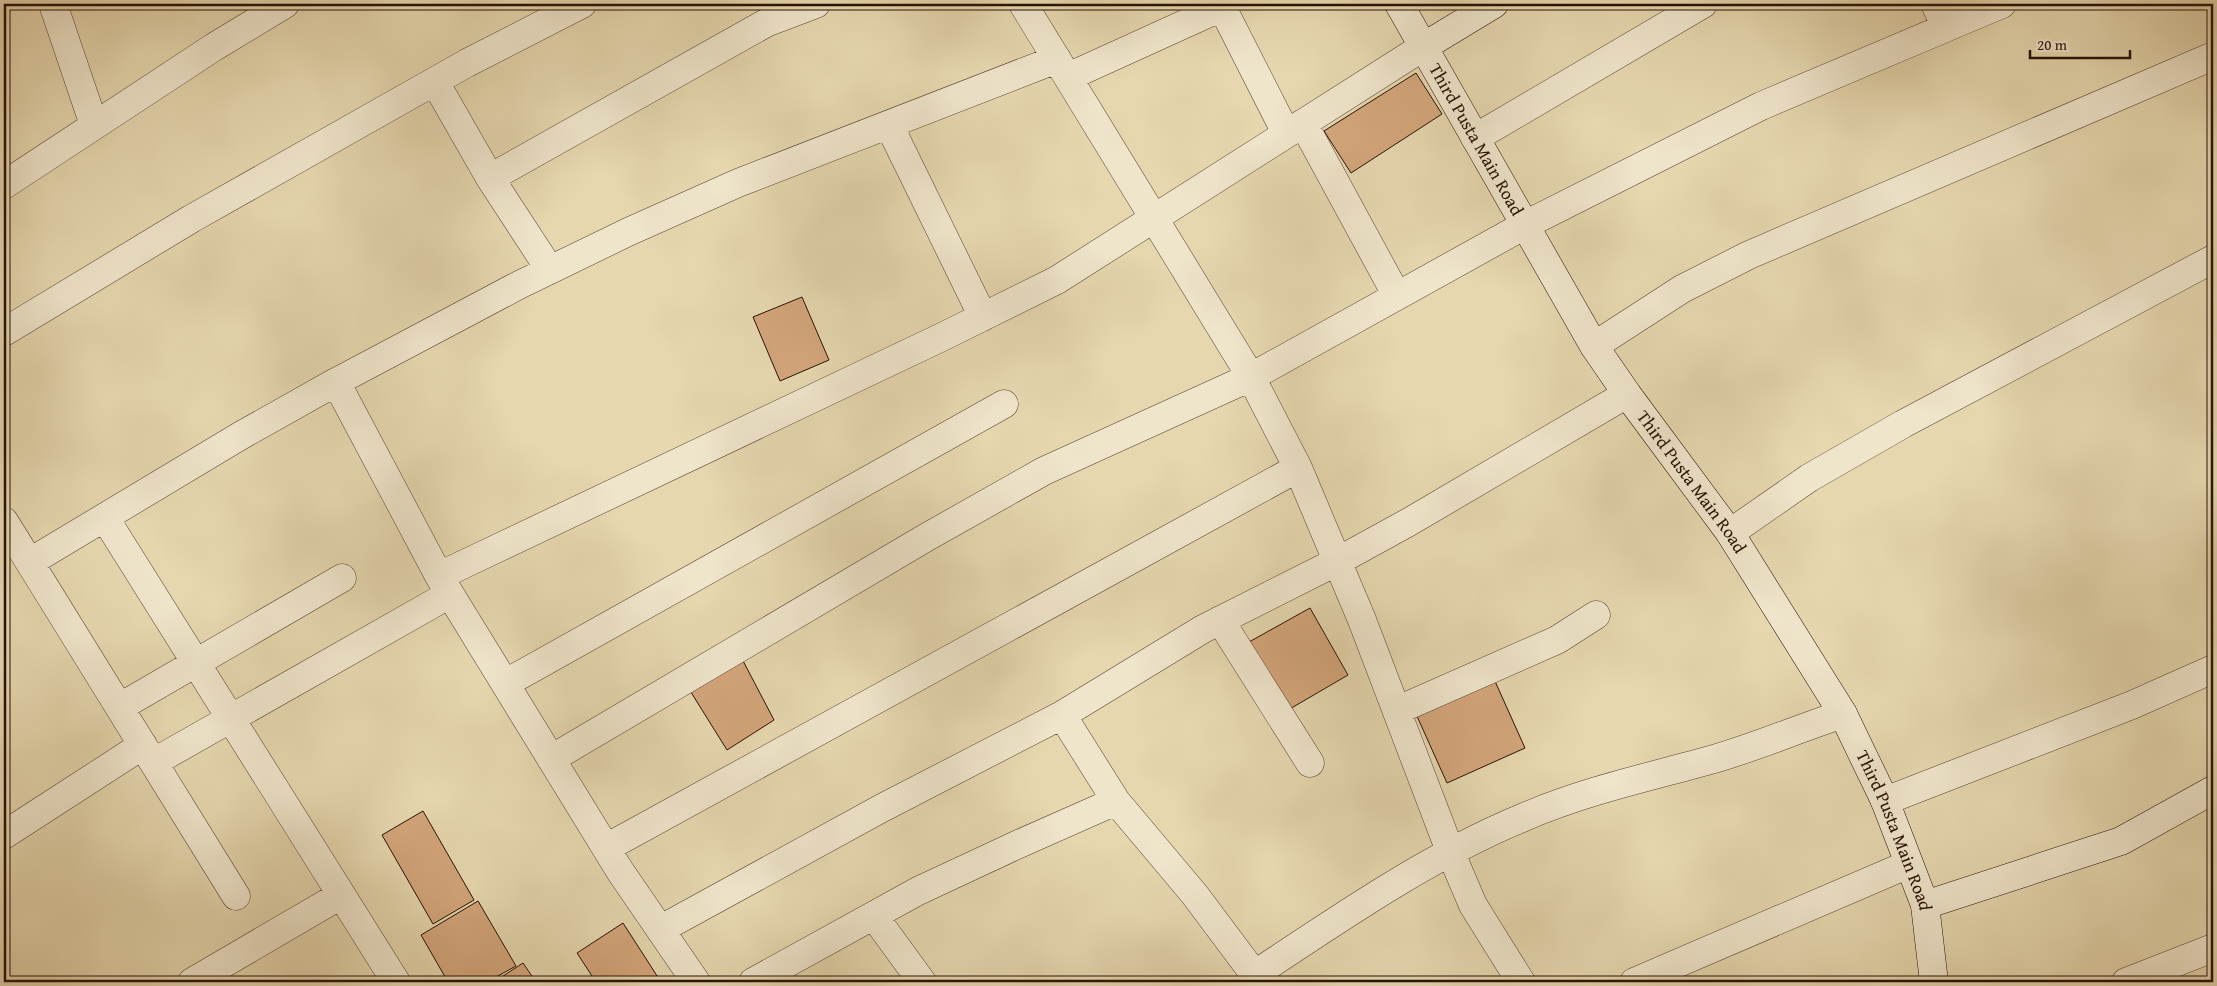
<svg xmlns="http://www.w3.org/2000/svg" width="2217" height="986" font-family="'Gentium Book Plus',serif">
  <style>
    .building { fill: #d3a57b; stroke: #271105 }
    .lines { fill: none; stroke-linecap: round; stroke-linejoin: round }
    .street-casing { stroke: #574230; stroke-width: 29 }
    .secondary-casing { stroke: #271105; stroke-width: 29 }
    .street { stroke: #efe5cb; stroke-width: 28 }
    .secondary { stroke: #efe5cb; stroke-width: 28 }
    .labels { text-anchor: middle; stroke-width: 4; stroke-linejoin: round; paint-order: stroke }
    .street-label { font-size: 18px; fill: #271105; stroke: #efe5cb }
  </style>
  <rect width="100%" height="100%" fill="#e6d7af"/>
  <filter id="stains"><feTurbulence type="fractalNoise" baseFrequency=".004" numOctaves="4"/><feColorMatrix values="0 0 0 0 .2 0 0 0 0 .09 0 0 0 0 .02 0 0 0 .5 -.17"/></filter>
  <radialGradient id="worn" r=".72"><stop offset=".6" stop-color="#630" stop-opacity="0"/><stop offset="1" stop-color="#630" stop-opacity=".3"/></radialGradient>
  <path class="building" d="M1416,73L1442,114L1351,173L1324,131Z
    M802,297L829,360L780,381L753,317Z
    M1310,608L1348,675L1288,710L1249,642Z
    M741,657L774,720L727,750L689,689Z
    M1494,679L1525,748L1447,783L1416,714Z
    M423,811L474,900L433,924L382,835Z
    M478,901L516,966L487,982H448L421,935Z
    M623,923L661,982H596L577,953Z
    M523,963L536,982H494Z"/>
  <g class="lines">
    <g class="street-casing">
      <path id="street" d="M53,4L94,125
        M1023,4L1251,377L1298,468L1362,620L1450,851L1473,905L1521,982
        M1935,4L1946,27
        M1068,77L1222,7L1286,133
        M435,82L490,178
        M1303,123L1397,296
        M889,125L983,317
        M1475,138L1703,4
        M4,185L214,47L285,4
        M550,270L490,178L766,23L816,4
        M4,332L191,219L467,63L582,4
        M1594,346L1682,289L1749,255L2213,56
        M336,382L439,576L620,871L696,982
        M105,518L396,982
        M4,521L236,896
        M1730,533L1809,478L1903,424L2213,259
        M30,562L240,436L336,382L519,285L628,232L738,183L1057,59
        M439,576L942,337L1057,280L1423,47
        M1220,620L1310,763
        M506,683L1004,404
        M120,707L342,578
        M1398,710L1557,640L1596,615
        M1062,715L1116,801L1195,895L1260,982
        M551,759L927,537L1044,471L1251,377L1525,225L1761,106L2002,4
        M154,762L450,594
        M1885,801L2132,705L2213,669
        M4,835L143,745
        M606,848L1298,468
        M874,916L922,982
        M661,929L882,808L1062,715L1203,629L1338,561L1409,522L1627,394
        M1254,975C1340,918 1426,858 1522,818C1584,791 1649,777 1714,759C1756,747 1800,728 1843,714
        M192,982L341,895
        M753,982L918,891L1021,843L1116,801
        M1634,982L1909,864
        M2126,982L2213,948"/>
    </g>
    <g class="secondary-casing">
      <g id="secondary">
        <path id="s1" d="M1399,4L1594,346L1627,394L1730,533L1843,714L1885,801L1925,905L1934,982"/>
        <path d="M1423,47L1494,4"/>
        <path d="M1925,905L2121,841L2213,790"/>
      </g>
    </g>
    <use href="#street" class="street"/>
    <use href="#secondary" class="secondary"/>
  </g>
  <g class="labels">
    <g class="street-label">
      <text dy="6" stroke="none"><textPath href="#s1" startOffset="156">Third Pusta Main Road</textPath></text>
      <text dy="6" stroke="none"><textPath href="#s1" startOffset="561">Third Pusta Main Road</textPath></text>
      <text dy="6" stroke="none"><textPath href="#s1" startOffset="966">Third Pusta Main Road</textPath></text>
    </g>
  </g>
  <rect width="2217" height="986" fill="none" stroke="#e6d7af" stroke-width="20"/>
  <rect x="5" y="5" width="2207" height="976" fill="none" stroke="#271105" stroke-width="2.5"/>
  <rect x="10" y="10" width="2197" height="966" fill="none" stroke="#271105"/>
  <path d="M2030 50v8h100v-8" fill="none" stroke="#271105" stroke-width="2.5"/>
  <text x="2037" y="50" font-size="15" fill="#271105" stroke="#efe5cb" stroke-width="4" paint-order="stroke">20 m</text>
  <rect width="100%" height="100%" filter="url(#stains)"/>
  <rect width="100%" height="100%" fill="url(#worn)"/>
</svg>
